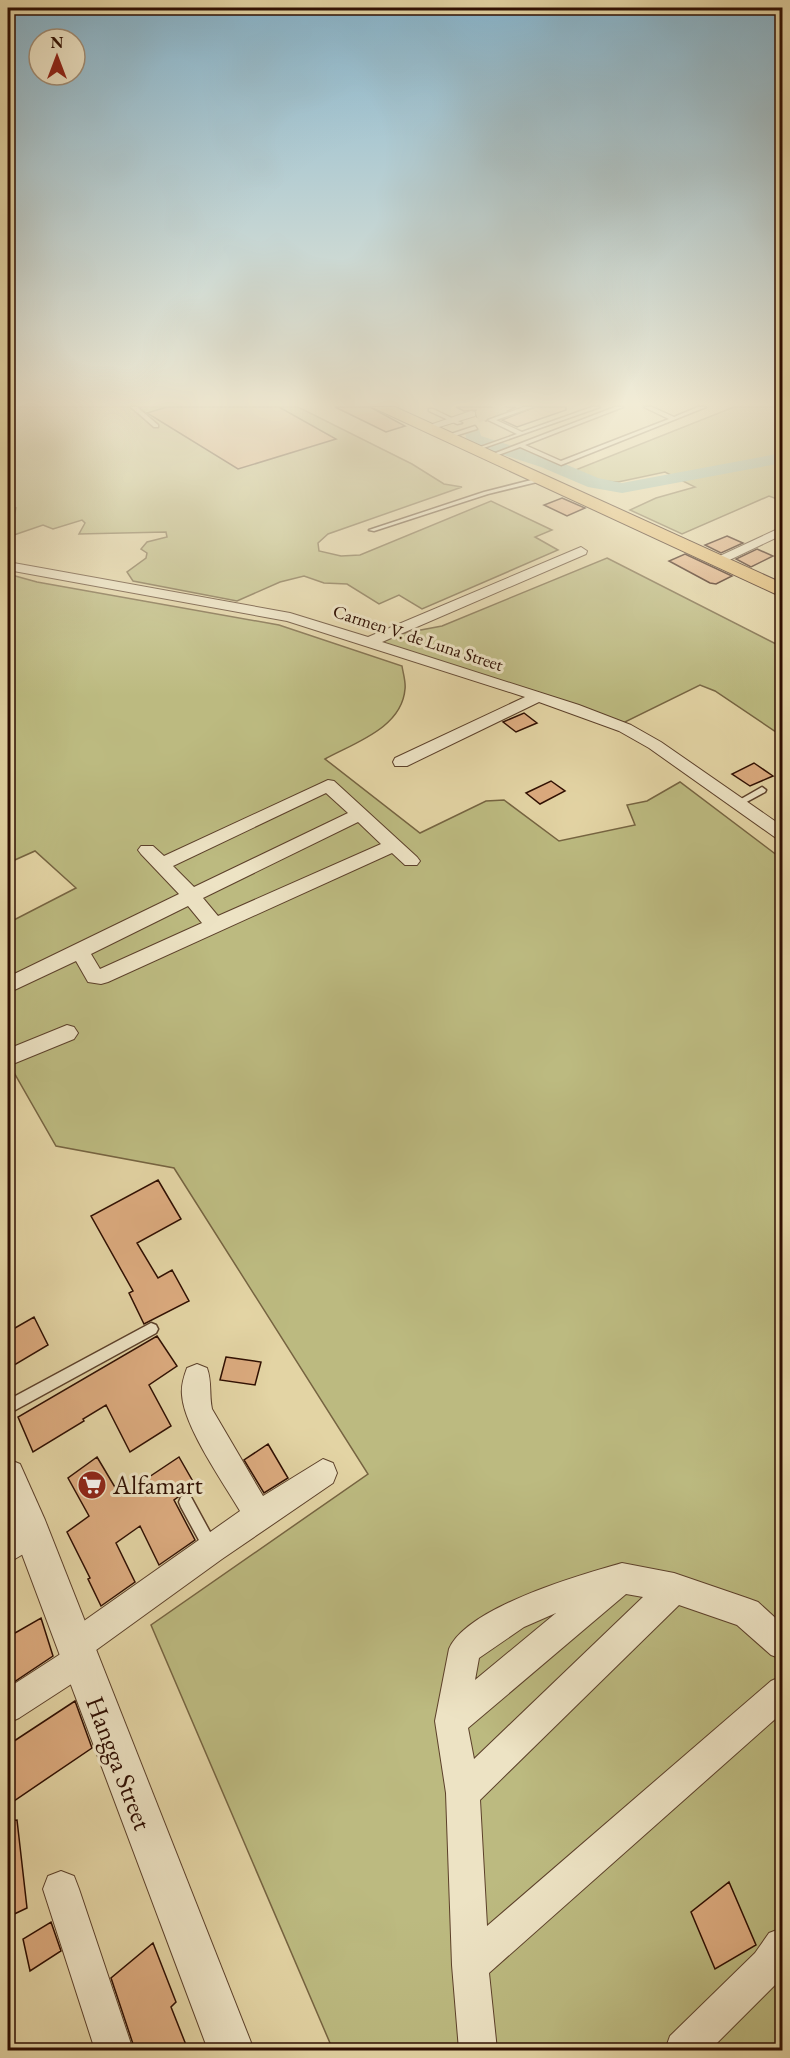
<svg xmlns="http://www.w3.org/2000/svg" width="790" height="2058" font-family="'EB Garamond',serif">
  <style>
    .green { fill: #bcba80; stroke: #766441; stroke-width: 1.5 }
    .lines { fill: none; stroke-linecap: round; stroke-linejoin: round }
    .river { fill: #95b8a9; fill-rule: evenodd }
    .building { fill: #dcab7f; stroke: #2f0f02; stroke-width: 1.5 }
    .minor-tunnel { stroke: #c8b68c; stroke-width: 12; stroke-dasharray: 12 6; stroke-linecap: butt }
    .service-casing { stroke: #5c402a; stroke-width: 3 }
    .minor-casing { stroke: #5c402a; stroke-width: 2 }
    .tertiary-casing { stroke: #5c402a; stroke-width: 2 }
    .trunk-casing { stroke: #2f0f02; stroke-width: 2 }
    .service { fill: #ede3c4; fill-rule: evenodd }
    .minor { fill: #ede3c4; fill-rule: evenodd }
    .tertiary { fill: #ede3c4; fill-rule: evenodd }
    .trunk { fill: #e2ba72; fill-rule: evenodd }
    .labels { text-anchor: middle; stroke-width: 6; stroke-linejoin: round; paint-order: stroke }
    .far-street-label { font-size: 18px; fill: #2f0f02; stroke: #ede3c4 }
    .near-poi-label { font-size: 26px; fill: #2f0f02; stroke: #ede3c4; text-anchor: start }
    .near-street-label { font-size: 26px; fill: #2f0f02; stroke: #ede3c4 }
  </style>
  <rect width="100%" height="100%" fill="#e3d4a4"/>
  <filter id="stains"><feTurbulence type="fractalNoise" baseFrequency=".00333" numOctaves="4"/><feColorMatrix values="0 0 0 0 .2 0 0 0 0 .09 0 0 0 0 .02 0 0 0 .5 -.17"/></filter>
  <radialGradient id="worn" r=".72"><stop offset=".6" stop-color="#630" stop-opacity="0"/><stop offset="1" stop-color="#630" stop-opacity=".3"/></radialGradient>
  <path class="green" d="M8,407H298L412,464L444,484L462,487L328,534L318,543L319,551L341,556L360,555L491,501L552,530L535,537L558,550L422,609L399,595L379,604L347,584L324,583L304,576L280,582L237,601L133,581L127,572L146,558L147,553L141,549L147,542L167,537L166,532L79,534L85,523L82,520L53,529L43,525L8,537L16,508L8,507Z
    M734,407H782V496L777,499L769,496L682,534L630,510L656,498L695,487L665,472L618,482L601,481L573,471Z
    M607,558L782,647V736L715,691L700,685L623,723L380,644L394,635L442,626Z
    M8,574L37,582L279,625L402,666C403,673 406,682 405,689C402,728 354,743 325,759L420,833L486,801L504,800L559,841L635,825L627,805L647,801L680,782L782,859V2050H333L151,1625L368,1474L174,1168L56,1146L8,1062V923L76,888L35,851L8,863Z"/>
  <g class="lines">
    <path class="river" d="M473,427L479,429L481,436L553,459L598,478L622,483L782,453V463L622,493L588,487L541,467L467,443L465,432Z"/>
  </g>
  <path class="building" d="M167,407H279L336,439L238,469L147,413Z
    M335,407H370L405,426L386,432Z
    M456,407H516L486,421L477,417L476,410L464,411Z
    M535,407H566V410L517,427L502,420Z
    M562,498L585,508L567,516L544,505Z
    M727,536L743,543L721,553L705,545Z
    M757,549L773,556L751,567L736,559Z
    M685,554L732,576L716,584L710,583L669,561Z
    M524,713L537,723L516,732L503,722Z
    M754,763L773,776L750,786L732,774Z
    M551,781L565,791L540,804L526,793Z
    M158,1180L181,1219L137,1243L158,1278L172,1270L189,1301L144,1324L129,1293L133,1291L91,1216Z
    M34,1317L48,1345L11,1367L8,1359V1332Z
    M157,1336L177,1366L149,1385L171,1426L130,1452L106,1405L83,1419L84,1421L33,1452L18,1417Z
    M226,1357L261,1362L255,1385L220,1380Z
    M268,1444L288,1478L264,1493L244,1460Z
    M97,1457L119,1494L124,1491L125,1493L179,1457L195,1485L174,1500L195,1540L159,1565L140,1526L116,1543L135,1582L101,1606L88,1579L90,1578L67,1532L89,1516L68,1478Z
    M41,1618L53,1656L8,1686V1637Z
    M75,1701L92,1748L8,1805V1745Z
    M17,1820L27,1908L8,1917V1821Z
    M729,1882L756,1945L715,1969L691,1912Z
    M51,1922L61,1951L30,1971L23,1939Z
    M153,1943L176,2002L171,2007L188,2050H135L111,1978Z"/>
  <g class="lines">
    <path class="minor-tunnel" d="M477,417L508,407"/>
    <g class="service-casing">
      <path id="service" d="M131,407H137L158,425V427H154Z
        M524,407H533L496,420L522,432L592,407H600L472,452V450L517,434L488,420Z
        M615,407H623L525,445L561,461L669,419L644,407H652L674,417L698,407H706L561,465L520,447L490,458L485,457Z
        M429,409H433L462,423L457,424L429,411Z
        M475,426L477,429L445,439L442,437Z
        M539,478L541,479V481L488,494L374,531L369,530L484,492Z
        M762,787L766,790L765,792L741,805H735L734,803Z
        M151,1323L156,1325L158,1329L156,1333L8,1414V1400Z
        M186,1495L191,1497L216,1543L218,1548L216,1553L211,1555L206,1553L181,1507L179,1502L181,1497Z"/>
    </g>
    <g class="minor-casing">
      <path id="minor" d="M471,411L475,412V416L426,431L421,428Z
        M782,527V535L721,564H711L709,561Z
        M581,547L587,551L586,554L382,642L579,705L631,725L661,742L782,826V840L776,838L649,748L619,731L539,702L407,766H395L393,762L395,758L525,697L287,621L8,570V562L290,613L368,637Z
        M328,780L334,781L417,857L420,861L417,865H405L392,853L108,982L101,984L88,982L76,961L8,993V977L179,894L141,854L138,850L141,846H153L164,856ZM326,793L348,813L194,887L173,866ZM358,822L381,844L218,916L203,898ZM188,906L202,923L100,969L91,954Z
        M67,1025L74,1027L78,1033L74,1039L8,1066V1049Z
        M197,1364L207,1368C212,1381 209,1395 212,1409L263,1496L323,1459L333,1463L337,1473L333,1483L222,1559L92,1653L95,1661L90,1672L19,1718L8,1723V1688L62,1653L59,1646L64,1635L240,1511C223,1482 184,1427 182,1395C181,1386 184,1376 187,1368Z
        M32,1518L42,1523L47,1533L42,1543L8,1563V1531Z
        M622,1563L674,1573L747,1598L758,1602L782,1624V1659L771,1655L737,1625L679,1605L480,1800L487,1926L771,1681L782,1676V1713L489,1973L497,2050H459L452,1965L446,1793L435,1721L449,1649C467,1607 580,1575 622,1563ZM626,1594L643,1597L474,1759L468,1728ZM556,1613L475,1680L479,1658L524,1627Z
        M61,1871L74,1876L79,1889L133,2050H95L43,1889L48,1876Z
        M782,1928L781,1979L710,2050H665L670,2036L755,1953L769,1933Z"/>
    </g>
    <g class="tertiary-casing">
      <path id="tertiary" d="M8,1459L20,1464L45,1520L254,2050H208L8,1517Z"/>
    </g>
    <g class="trunk-casing">
      <path id="trunk" d="M372,407H395L782,583V597Z"/>
    </g>
    <use href="#service" class="service"/>
    <use href="#minor" class="minor"/>
    <use href="#tertiary" class="tertiary"/>
    <use href="#trunk" class="trunk"/>
  </g>
  <linearGradient id="sky" x2="0" y2="1"><stop stop-color="#87b6cf"/><stop offset="0.58" stop-color="#f2ecd6"/><stop offset="1" stop-color="#f2ecd6" stop-opacity="0"/></linearGradient>
  <rect width="790" height="696" fill="url(#sky)"/>
  <defs>
    <g id="supermarket-disc" transform="scale(1.5)"><circle r="9.5" fill="#8f2418" stroke="#ede3c4"/><path d="M-6-5.5h2.5l.6 2H6L4.5 2H-2.5L-4.4-4H-6ZM-1.5 3.2a1.3 1.3 0 1 0 .1 0ZM3 3.2a1.3 1.3 0 1 0 .1 0Z" fill="#fff"/></g>
  </defs>
  <g fill-rule="evenodd">
    <use href="#supermarket-disc" x="92" y="1485"/>
  </g>
  <g class="labels">
    <g class="far-street-label">
      <text transform="translate(418 638) rotate(18)" y="6">Carmen V. de Luna Street</text>
    </g>
    <g class="near-poi-label">
      <text x="113" y="1494">Alfamart</text>
    </g>
    <g class="near-street-label">
      <text transform="translate(119 1763) rotate(69)" y="9">Hangga Street</text>
    </g>
  </g>
  <rect width="790" height="2058" fill="none" stroke="#e3d4a4" stroke-width="30"/>
  <rect x="9" y="9" width="772" height="2040" fill="none" stroke="#2f0f02" stroke-width="3"/>
  <rect x="15" y="15" width="760" height="2028" fill="none" stroke="#2f0f02" stroke-width="1.5"/>
  <g transform="translate(57 57)"><circle r="28" fill="#ede3c4" stroke="#a18e76" stroke-width="1.5"/>
  <path d="M0-4.5L10 22L0 15L-10 22Z" fill="#8f2418"/>
  <text y="-9" font-size="16" font-weight="bold" text-anchor="middle" fill="#2f0f02">N</text>
  </g>
  <rect width="100%" height="100%" filter="url(#stains)"/>
  <rect width="100%" height="100%" fill="url(#worn)"/>
</svg>
